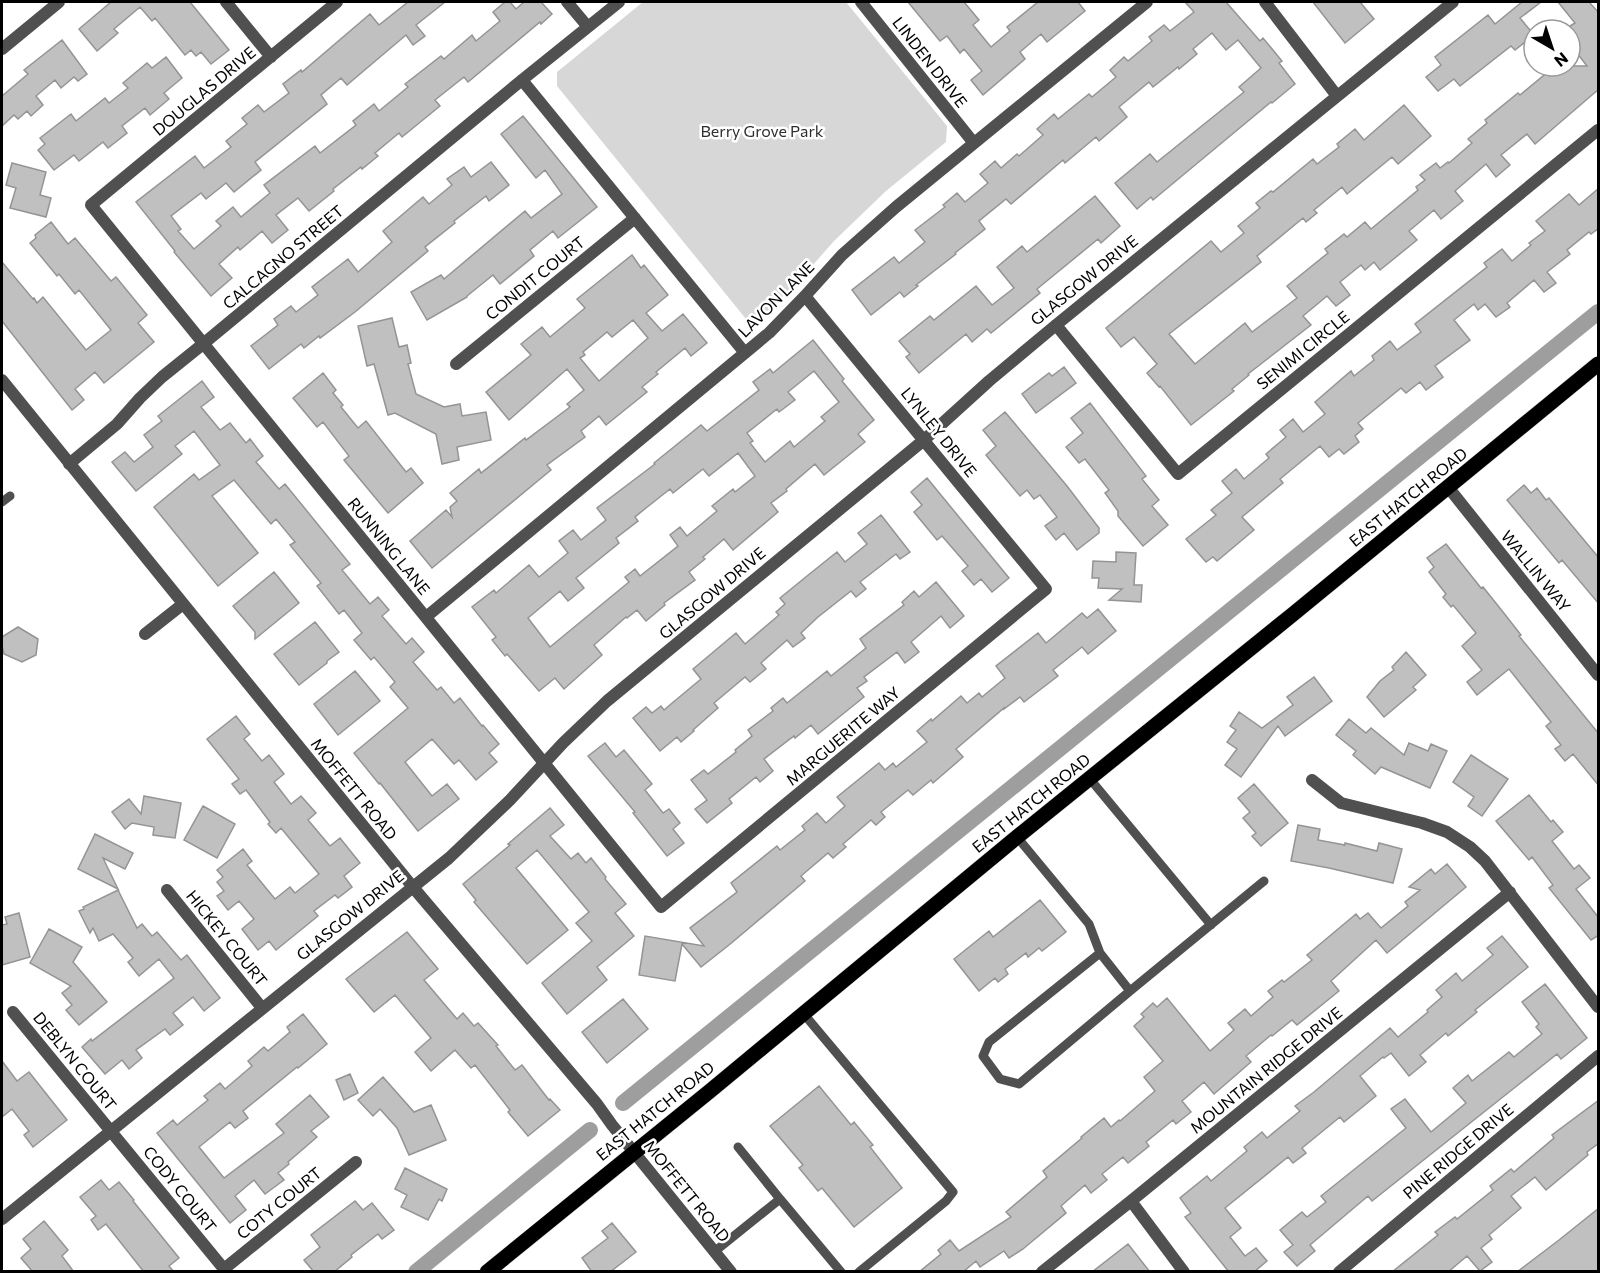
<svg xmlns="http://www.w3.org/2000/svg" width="1600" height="1273" font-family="Commissioner,sans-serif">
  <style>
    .green { fill: #d7d7d7 }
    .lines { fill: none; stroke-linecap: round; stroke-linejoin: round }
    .canal { stroke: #9e9e9e; stroke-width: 16 }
    .building { fill: #c0c0c0; stroke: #949494; stroke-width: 1.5; fill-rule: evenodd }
    .primary-casing { stroke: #dbdbdb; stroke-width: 16 }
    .service { stroke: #505050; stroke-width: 9 }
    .minor { stroke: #505050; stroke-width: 12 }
    .primary { stroke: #000; stroke-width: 15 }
    .labels { text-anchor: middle; stroke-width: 5; stroke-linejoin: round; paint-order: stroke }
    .street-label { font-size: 16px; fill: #000; stroke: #fff }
    .park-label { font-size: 16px; fill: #2e2e2e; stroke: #fff }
  </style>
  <rect width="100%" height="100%" fill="#fff"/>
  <path class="green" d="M643,2H846L947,126L946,142L886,191L834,241L797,283L759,319H746L557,86V72Z"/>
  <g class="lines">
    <path class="canal" d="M623,1103L1598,312
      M416,1272L590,1130"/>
  </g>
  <path class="building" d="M111,2H190L229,50L211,64L201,52L196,56L191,50L185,55L155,18L152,21L140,7L114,29L118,33L97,51L79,29Z
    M408,2H445L416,25L425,36L413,45L406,35L347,85L341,78L321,95L327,104L255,162L261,170L234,192L226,183L206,199L201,193L171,216L181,229L178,231L194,249L221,226L216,221L233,207L241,217L270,193L264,185L315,146L320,153L356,125L353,121L374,104L379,111L408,87L405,84L441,56L444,59L472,35L476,41L500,21L493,12L505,2H510L516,9L524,2H541L552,14L541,24L540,22L468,82L464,77L435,100L440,106L402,137L399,133L375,153L378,156L362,169L361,167L333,189L334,191L309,211L298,198L276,215L288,230L272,243L262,231L240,250L238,247L219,264L232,278L211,296L174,252L175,251L136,202L195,156L204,168L231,147L226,141L247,124L242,118L258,105L264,112L289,93L283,84L301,70L302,72L370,14L379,25Z
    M908,2H964L979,20L973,25L991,47L1010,31L1007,27L1038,2H1078L1085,11L1047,42L1041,34L1020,52L1025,59L983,95L971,80L982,71L964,49L960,53L947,36L940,41Z
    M1185,2H1226L1260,41L1263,38L1282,61L1279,63L1295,84L1272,103L1271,102L1153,200L1151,197L1137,209L1115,183L1150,154L1157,162L1244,92L1239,87L1261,68L1238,40L1226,50L1212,33L1193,49L1197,54L1179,69L1178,67L1153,87L1149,82L1119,107L1127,117L1099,141L1096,137L1065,163L1063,160L1011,204L1006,199L979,221L985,229L955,253L956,254L916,285L918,286L904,297L900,292L871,315L852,290L894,257L899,263L925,242L915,230L945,207L943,205L957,193L965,202L988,183L980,174L995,161L1001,168L1017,154L1019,156L1043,135L1037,129L1054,114L1058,119L1089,94L1092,97L1116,77L1110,70L1124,57L1128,61L1152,41L1149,37L1164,25L1170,31L1194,12Z
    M1313,2H1360L1374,19L1345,43Z
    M1522,2H1541L1520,18L1534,35L1515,50L1511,46L1460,86L1454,79L1438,91L1426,77L1441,65L1435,57L1488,15L1495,24Z
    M1558,2H1589L1599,13V89L1535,144L1527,134L1501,155L1510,165L1496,177L1486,164L1455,191L1463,201L1441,219L1434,210L1409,231L1417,240L1380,270L1374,262L1365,270L1361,265L1340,282L1350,295L1336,306L1327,296L1303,316L1311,325L1248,374L1249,375L1232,389L1234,391L1191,425L1160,386L1159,387L1147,373L1157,364L1134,337L1121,347L1106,328L1211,241L1221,252L1244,233L1238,226L1260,208L1256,203L1271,191L1273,192L1313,159L1317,164L1339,147L1337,144L1355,129L1364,140L1404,105L1431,136L1398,164L1392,157L1347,194L1342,187L1314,210L1317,213L1306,222L1303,218L1257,256L1261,262L1169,334L1195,364L1245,323L1252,332L1297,298L1287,286L1328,253L1325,249L1344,234L1347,237L1365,222L1371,229L1418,190L1416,187L1425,180L1420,175L1436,163L1440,168L1448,162L1449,163L1472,143L1468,139L1487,123L1485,120L1518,93L1520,95L1555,66H1587L1570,44V26L1575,23Z
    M62,40L87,74L78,81L74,77L61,88L55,80L36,96L43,105L31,116L27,111L18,119L14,115L2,126V96L28,74L24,70Z
    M166,57L182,78L164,93L169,99L150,115L145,108L122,126L127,133L108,148L103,142L79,161L74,155L54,170L38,150L45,144L40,138L71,114L76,121L105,98L109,103L128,88L123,83L147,63L152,68Z
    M523,116L597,207L558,238L553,231L530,250L534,256L500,284L493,275L467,296V297L427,320L411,292L441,275L444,279L525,211L531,218L562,194L545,170L536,178L501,134Z
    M491,162L509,185L489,201L486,196L454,221L455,223L425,247L428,251L355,312L320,338L319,336L304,348L301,344L269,369L251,346L278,325L274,319L291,306L296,312L318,295L312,287L348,259L358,272L392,242L383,231L423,197L429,204L452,185L447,179L464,167L471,177Z
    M12,163L46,172L40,195L51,198L46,217L10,208L16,188L6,185Z
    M1599,188V228L1591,234L1589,232L1567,250L1570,254L1547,272L1556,283L1544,292L1534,280L1507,303L1510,307L1496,317L1485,304L1478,310L1474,304L1454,320L1470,340L1435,366L1443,377L1426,390L1420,382L1406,393L1401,388L1358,423L1363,429L1355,436L1359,442L1344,454L1339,449L1329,457L1320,446L1280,479L1283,483L1242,517L1254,530L1217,561L1213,557L1206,562L1186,539L1216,515L1211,510L1232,493L1222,481L1236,469L1244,479L1269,458L1266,454L1286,437L1280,430L1293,419L1303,432L1325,414L1315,402L1351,371L1354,376L1374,360L1372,356L1390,341L1397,350L1421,332L1415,324L1487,267L1484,263L1502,249L1512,261L1531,245L1529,243L1545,231L1536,221L1569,194L1579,205Z
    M1095,196L1120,226L1101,243L1098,239L1037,289L1040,293L991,333L987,329L972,342L966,334L919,373L906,357L910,354L899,341L930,316L934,320L976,286L992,305L1014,288L997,267L1022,246L1027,252Z
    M51,222L68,244L75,238L111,281L116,277L147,315L138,323L154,342L104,383L95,372L75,389L84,400L72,410L2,321V262L33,299L34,298L37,303L43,297L86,350L111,330L79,290L75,294L59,274L57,276L30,243L36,238L35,235Z
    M632,255L641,268L644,265L668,295L646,313L662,331L683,314L707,343L691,356L685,348L656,372L658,374L642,387L647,392L606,425L599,416L581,431L585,437L547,465L551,470L432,568L410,541L446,510L452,517L450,507L457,501L450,493L479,469L481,473L525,438L526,440L570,407L567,404L584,390L567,369L509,420L486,392L531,355L521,344L542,327L550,337L585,308L577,299ZM633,320L648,338L599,381L580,358L585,355L583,352L607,332L612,337Z
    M392,318L399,347L407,345L411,363L408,364L416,394L444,407L460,404L462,416L486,412L491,440L457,447L459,460L442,464L436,434L395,413L388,415L374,364L367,366L358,326Z
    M813,340L844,379L842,381L874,420L858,434L865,442L824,475L815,464L786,489L787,491L771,503L778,512L733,550L724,539L703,557L705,559L689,572L695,580L664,603L665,605L646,621L637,610L627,618L626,617L594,645L602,655L564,689L555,678L539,691L507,654L505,656L492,640L496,637L472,607L494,590L496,593L529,565L539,577L568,553L559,541L573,530L581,540L606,520L597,508L655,464L654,463L701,425L707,431L759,390L753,382L770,369L773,373ZM814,371L839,402L821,417L825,421L794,447L790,441L765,462L750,443L753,441L747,433L777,409L779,412L795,400L788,392ZM738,453L755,476L735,492L733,489L712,506L717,511L687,536L680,527L670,535L678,546L640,576L635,569L625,577L629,582L550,647L528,618L560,591L568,601L584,588L576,578L619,543L616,538L638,521L635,517L646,508L670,489L673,493L703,469L709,476Z
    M1064,367L1076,383L1036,413L1022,394L1049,373L1052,376Z
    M323,373L336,390L333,393L343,405L341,407L358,428L366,421L406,472L411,468L423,483L388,513L344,460L349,456L323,422L317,427L293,398Z
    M202,381L214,397L201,407L220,430L230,423L246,443L250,439L263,456L256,462L279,489L285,484L350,564L342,570L370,604L378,597L389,610L382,616L406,644L412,638L424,652L413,662L437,690L441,687L454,703L460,698L482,726L483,725L499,744L489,753L497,762L476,780L459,760L454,764L432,739L405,762L432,796L447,784L459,799L418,831L380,783L379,784L354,753L408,708L390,687L395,682L374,657L371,660L354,640L362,633L344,610L339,614L317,586L321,583L290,545L295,542L276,519L271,524L234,480L212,496L258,553L218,586L154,507L194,474L199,480L220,465L194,431L175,446L182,454L136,491L112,462L125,452L134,462L153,447L144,435L162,421L158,416Z
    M1090,403L1146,476L1142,479L1159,500L1152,506L1168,525L1143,546L1118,516V511L1105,493L1109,490L1085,459L1079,463L1066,447L1083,433L1071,418Z
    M1005,412L1067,486L1099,528V533L1077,550L1064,533L1056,540L1045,526L1057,517L1040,495L1034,499L1027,490L1020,496L986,455L996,446L983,430Z
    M927,478L1009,578L992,592L981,579L974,585L962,571L968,566L942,536L937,540L914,512L922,505L911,492Z
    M1524,485L1531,493L1537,488L1546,500L1549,498L1599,558V604L1562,560L1559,563L1507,500Z
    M881,515L910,552L900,559L896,554L860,582L866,589L856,597L851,591L818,617L801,633L805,638L793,647L787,640L761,663L766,669L750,682L745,677L714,703L718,708L693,730L694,731L681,742L677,737L660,751L633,718L646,707L652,713L661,706L664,710L671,704L701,679L693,669L736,633L745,644L779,615L776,612L785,604L780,598L807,576L837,552L845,562L867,544L858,533Z
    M1446,544L1481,588L1483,587L1503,612L1521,635L1519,636L1599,734V786L1573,754L1565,761L1555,749L1561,745L1546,726L1551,722L1509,669L1477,695L1467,682L1482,670L1462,646L1476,633L1453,605L1451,607L1443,597L1446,594L1429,572L1434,567L1427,558Z
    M1116,552L1136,553L1134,585H1142L1141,602L1109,600L1122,589L1098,588L1099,578H1092L1093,561L1116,562Z
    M274,572L299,603L255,639V632L233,606Z
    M936,582L964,616L950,628L941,616L911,642L919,652L905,663L897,652L864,677L867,681L857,688L864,697L818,734L811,725L795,738L794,736L764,759L773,771L760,782L756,777L729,799L732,803L707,823L695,809L707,800L691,780L704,770L708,774L736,752L735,750L752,736L748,730L773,711L771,708L783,698L787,703L827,671L831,676L866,648L860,639L904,605L902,602L914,591L919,597Z
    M1098,609L1116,631L1088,654L1082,647L1053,670L1058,676L1024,702L1020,697L1004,709V708L956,749L963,757L933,783L931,780L913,795L908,790L881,812L885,817L876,825L871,820L843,844L846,847L833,858L828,853L801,876L805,881L729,945L701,967L682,944L675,981L639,975L645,936L704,946L690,928L737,892L731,883L777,846L780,850L805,830L802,826L817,813L826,823L845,806L837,797L879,763L885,770L893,763L896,767L927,742L917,731L931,719L932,721L961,696L967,703L979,693L982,697L1005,678L996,666L1038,633L1046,643L1082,613L1087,618Z
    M315,622L339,652L327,661V663L299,685L274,654Z
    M18,627L38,639L36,655L22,662L4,654L2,646V637Z
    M1406,652L1426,675L1413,687L1416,690L1384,717L1367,697L1380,681L1394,670L1392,667Z
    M355,671L380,701L338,735L314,704Z
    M1314,677L1332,701L1285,736L1278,726L1241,777L1225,765L1237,749L1227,742L1236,730L1230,726L1239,712L1262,728L1293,705L1287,697Z
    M236,716L250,734L244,739L262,761L269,755L284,774L274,782L291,804L301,796L316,813L308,820L330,846L340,838L360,863L344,876L352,887L338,898L335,895L314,911L318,916L276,950L269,941L258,950L242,929L254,919L239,901L228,910L217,896L224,891L217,882L223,877L217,870L243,849L252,861L247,865L275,899L290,887L295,893L319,874L281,828L276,833L268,824L270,822L246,790L240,794L232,784L239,779L207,739Z
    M1349,719L1366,733L1371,728L1404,755L1409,743L1428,751L1431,744L1447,751L1430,788L1381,767L1375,774L1353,755L1356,751L1336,735Z
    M605,743L616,757L624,750L652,784L645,790L663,813L669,809L680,823L673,829L684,843L667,856L633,813L635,812L588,756Z
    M1471,755L1508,779L1482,816L1468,806L1474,797L1453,782Z
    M1254,784L1288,823L1261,846L1252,836L1256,833L1243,818L1250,812L1238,798Z
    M1529,795L1551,822L1553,820L1563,832L1552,841L1574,869L1579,865L1590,878L1576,889L1599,918V935L1591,940L1549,888L1553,885L1532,857L1529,860L1496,821Z
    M144,796L181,803L175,838L153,835L154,827L132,823L125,829L112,812L129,799L141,814Z
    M203,806L235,824L217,858L184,840Z
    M550,808L564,825L550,836L571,859L578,853L586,863L591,858L606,877L605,879L626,904L615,913L634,936L597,967L607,980L567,1014L542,983L592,941L576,923L589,912L537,850L516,868L568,930L527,964L474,902L476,900L463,884L510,845L508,844Z
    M1298,825L1320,829L1318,840L1345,845V843L1377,851L1379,843L1402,849L1393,883L1329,868L1291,861Z
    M95,834L133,853L125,869L103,858L118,889L78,869Z
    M1447,864L1466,887L1387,953L1376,940L1331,981L1339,991L1297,1025L1292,1020L1272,1036L1271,1035L1246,1056L1251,1062L1214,1094L1204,1082L1182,1101L1191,1112L1176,1124L1173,1120L1146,1142L1149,1146L1128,1163L1123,1157L1102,1174L1107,1180L1091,1193L1085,1185L1061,1206L1066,1213L1023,1249L1009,1258L1004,1251L980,1267L976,1261L963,1272H919L941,1254L938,1250L950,1240L959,1251L1011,1217L1006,1212L1047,1177L1043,1171L1082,1138L1081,1137L1104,1118L1111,1127L1119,1120L1120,1121L1155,1091L1144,1077L1163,1061L1134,1026L1144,1017L1141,1014L1153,1003L1157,1007L1167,998L1210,1051L1234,1030L1228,1023L1245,1009L1251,1016L1273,997L1268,991L1282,980L1284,982L1312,960L1307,955L1356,914L1360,919L1368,913L1381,928L1408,906L1405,902L1420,890L1409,887L1431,869L1435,874Z
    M118,890L137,928L142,924L152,936L157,932L181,960L187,955L220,998L204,1011L193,997L173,1013L183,1025L170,1035L165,1029L136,1050L142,1058L129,1069L122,1060L105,1074L82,1047L91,1039L92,1041L174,978L159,959L139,976L128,962L133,958L113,934L99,941L93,928L90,933L79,911L84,909L83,907Z
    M1040,900L1066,932L1042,951L1039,948L1028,957L1026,953L1005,969L1008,974L998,982L995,978L979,991L954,959L989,931L993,937Z
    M19,913L30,957L2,965V925L7,924L5,917Z
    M49,929L82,947L73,962L107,1002L79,1025L66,1010L72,1005L62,993L71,986L30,963Z
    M407,932L438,969L424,980L457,1019L463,1013L474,1026L478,1023L498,1045L496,1046L515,1070L522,1065L549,1100L550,1099L560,1110L528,1136L508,1112L510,1110L475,1065L471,1068L455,1050L431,1071L415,1052L431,1038L395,995L374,1012L346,979Z
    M1502,936L1528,967L1475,1010L1477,1012L1448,1036L1446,1033L1420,1055L1426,1062L1409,1076L1391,1053L1384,1058L1383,1057L1360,1076L1376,1096L1344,1122L1340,1117L1302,1148L1306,1153L1293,1163L1288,1157L1225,1208L1241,1228L1230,1237L1245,1256L1256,1248L1267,1261L1254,1272H1229L1185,1217L1191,1213L1180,1198L1207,1176L1211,1181L1247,1151L1244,1147L1262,1132L1267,1138L1300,1111L1295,1106L1314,1092L1390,1028L1398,1037L1428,1012L1427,1010L1442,997L1436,990L1456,973L1462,981L1493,955L1487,948Z
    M1545,984L1587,1038L1561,1059L1557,1054L1372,1201L1368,1196L1310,1245L1315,1251L1297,1266L1284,1252L1293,1245L1280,1230L1302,1212L1307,1217L1326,1202L1321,1196L1406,1128L1391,1109L1405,1099L1431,1132L1466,1103L1453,1088L1468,1075L1472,1081L1509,1052L1514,1057L1542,1034L1536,1027L1539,1024L1522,1002Z
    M623,999L648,1029L607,1063L582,1032Z
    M303,1014L327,1044L298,1068L297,1067L243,1111L248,1118L235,1128L230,1122L199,1147L224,1178L284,1133L276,1124L310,1095L329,1117L311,1131L317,1137L288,1162L289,1164L278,1173L284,1180L265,1194L254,1180L235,1196L246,1210L230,1223L157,1133L173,1120L177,1125L208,1100L204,1096L220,1083L225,1089L252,1066L248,1061L264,1047L268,1051L290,1032L287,1027Z
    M2,1061L17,1081L29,1072L67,1120L33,1147L24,1135L29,1131L12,1109L2,1117Z
    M350,1074L358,1093L344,1100L336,1080Z
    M383,1077L414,1112L431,1105L446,1140L409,1155L397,1128L380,1109L373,1116L358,1100Z
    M819,1086L851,1125L854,1122L873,1145L870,1147L902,1188L854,1227L822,1188L818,1191L799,1168L803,1165L770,1126Z
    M1599,1100V1143L1587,1152L1588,1155L1546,1190L1535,1177L1511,1196L1521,1208L1489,1235L1492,1239L1481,1248L1492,1262L1480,1271L1467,1256L1448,1272H1392L1438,1235L1435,1232L1455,1217L1457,1219L1493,1190L1490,1186L1511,1169L1514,1172L1554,1138L1552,1135Z
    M405,1168L447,1189L442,1201L439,1199L428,1220L401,1207L407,1195L395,1189Z
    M101,1180L109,1190L119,1182L134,1200L133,1201L179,1258L169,1266L174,1272H144L106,1224L98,1230L91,1220L96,1216L80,1197Z
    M355,1201L363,1210L372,1203L394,1230L382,1239L378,1234L351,1255L352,1257L334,1272H314L304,1260L320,1247L311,1235Z
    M1599,1208V1272H1517L1559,1240Z
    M44,1221L68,1250L62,1256L74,1272H33L21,1258L31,1249L23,1239Z
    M612,1223L636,1252L610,1272H592L582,1258L608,1238L602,1231Z
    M1128,1244L1150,1272H1092Z"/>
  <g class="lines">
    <g class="primary-casing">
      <path id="primary" d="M487,1272L710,1091L1017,837L1292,615L1598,364"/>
    </g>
    <path class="service" d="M2,502L10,496
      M1090,779L1211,925
      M1017,837L1089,924L1100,953L1130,991L1019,1084L1000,1079L983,1056L989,1042L1100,953
      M1130,991L1264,881
      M803,1013L953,1192L946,1201L859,1272
      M738,1147L780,1199
      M714,1252L780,1199L841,1272"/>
    <path class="minor" d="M226,2L271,57
      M337,2L91,205L661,907L1046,589L805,296
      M567,2L588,27
      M861,2L973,142
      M1265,2L1337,96
      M2,49L59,2
      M522,80L745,353
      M1056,325L1178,474L1598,130
      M456,364L635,218
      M2,380L412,886L597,1104L612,1125L731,1272
      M69,464L117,424L140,398L162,377L203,344L522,80L619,2
      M1448,487L1598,675
      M426,617L769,333L805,296L842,255L896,207L1147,2
      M145,634L183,604
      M1312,780L1341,803L1422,823L1447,832L1470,847L1485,861L1598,1007
      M167,890L262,1008
      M13,1012L224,1269L356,1162
      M1131,1201L1184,1272
      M2,1219L449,858L510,800L563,743L607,701L924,440L989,381L1056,325L1453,2
      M1042,1272L1131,1201L1510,892
      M1339,1272L1598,1056"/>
    <use href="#primary" class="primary"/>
  </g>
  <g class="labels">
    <g class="street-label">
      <text transform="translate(930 62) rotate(52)" y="6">LINDEN DRIVE</text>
      <text transform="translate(204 91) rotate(-40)" y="6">DOUGLAS DRIVE</text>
      <text transform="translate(283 257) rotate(-40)" y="6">CALCAGNO STREET</text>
      <text transform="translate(535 278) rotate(-39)" y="6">CONDIT COURT</text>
      <text transform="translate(1084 280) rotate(-39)" y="6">GLASGOW DRIVE</text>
      <text transform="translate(776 299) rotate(-45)" y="6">LAVON LANE</text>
      <text transform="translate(1303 350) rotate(-39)" y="6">SENIMI CIRCLE</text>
      <text transform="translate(939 432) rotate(51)" y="6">LYNLEY DRIVE</text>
      <text transform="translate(1408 497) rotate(-39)" y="6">EAST HATCH ROAD</text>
      <text transform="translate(389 546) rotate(51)" y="6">RUNNING LANE</text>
      <text transform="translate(1536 571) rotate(51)" y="6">WALLIN WAY</text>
      <text transform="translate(712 593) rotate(-40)" y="6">GLASGOW DRIVE</text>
      <text transform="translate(843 736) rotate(-40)" y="6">MARGUERITE WAY</text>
      <text transform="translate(354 789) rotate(51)" y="6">MOFFETT ROAD</text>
      <text transform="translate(1031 803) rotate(-39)" y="6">EAST HATCH ROAD</text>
      <text transform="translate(350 915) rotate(-39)" y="6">GLASGOW DRIVE</text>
      <text transform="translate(227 938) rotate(51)" y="6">HICKEY COURT</text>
      <text transform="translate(75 1061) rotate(51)" y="6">DEBLYN COURT</text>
      <text transform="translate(1266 1070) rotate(-39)" y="6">MOUNTAIN RIDGE DRIVE</text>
      <text transform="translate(655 1111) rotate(-39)" y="6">EAST HATCH ROAD</text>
      <text transform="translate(1458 1151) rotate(-40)" y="6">PINE RIDGE DRIVE</text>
      <text transform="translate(180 1189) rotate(51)" y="6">CODY COURT</text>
      <text transform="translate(687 1191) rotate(51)" y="6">MOFFETT ROAD</text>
      <text transform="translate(279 1203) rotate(-39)" y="6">COTY COURT</text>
    </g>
    <g class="park-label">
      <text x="762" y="137">Berry Grove Park</text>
    </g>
  </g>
  <rect width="1600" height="1273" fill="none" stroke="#000000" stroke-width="6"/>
  <g transform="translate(1552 48) rotate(141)"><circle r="28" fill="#ffffff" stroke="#999999" stroke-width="1.5"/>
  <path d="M0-4.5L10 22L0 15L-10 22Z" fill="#000000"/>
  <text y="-9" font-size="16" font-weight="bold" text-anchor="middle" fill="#000000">N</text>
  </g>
</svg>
